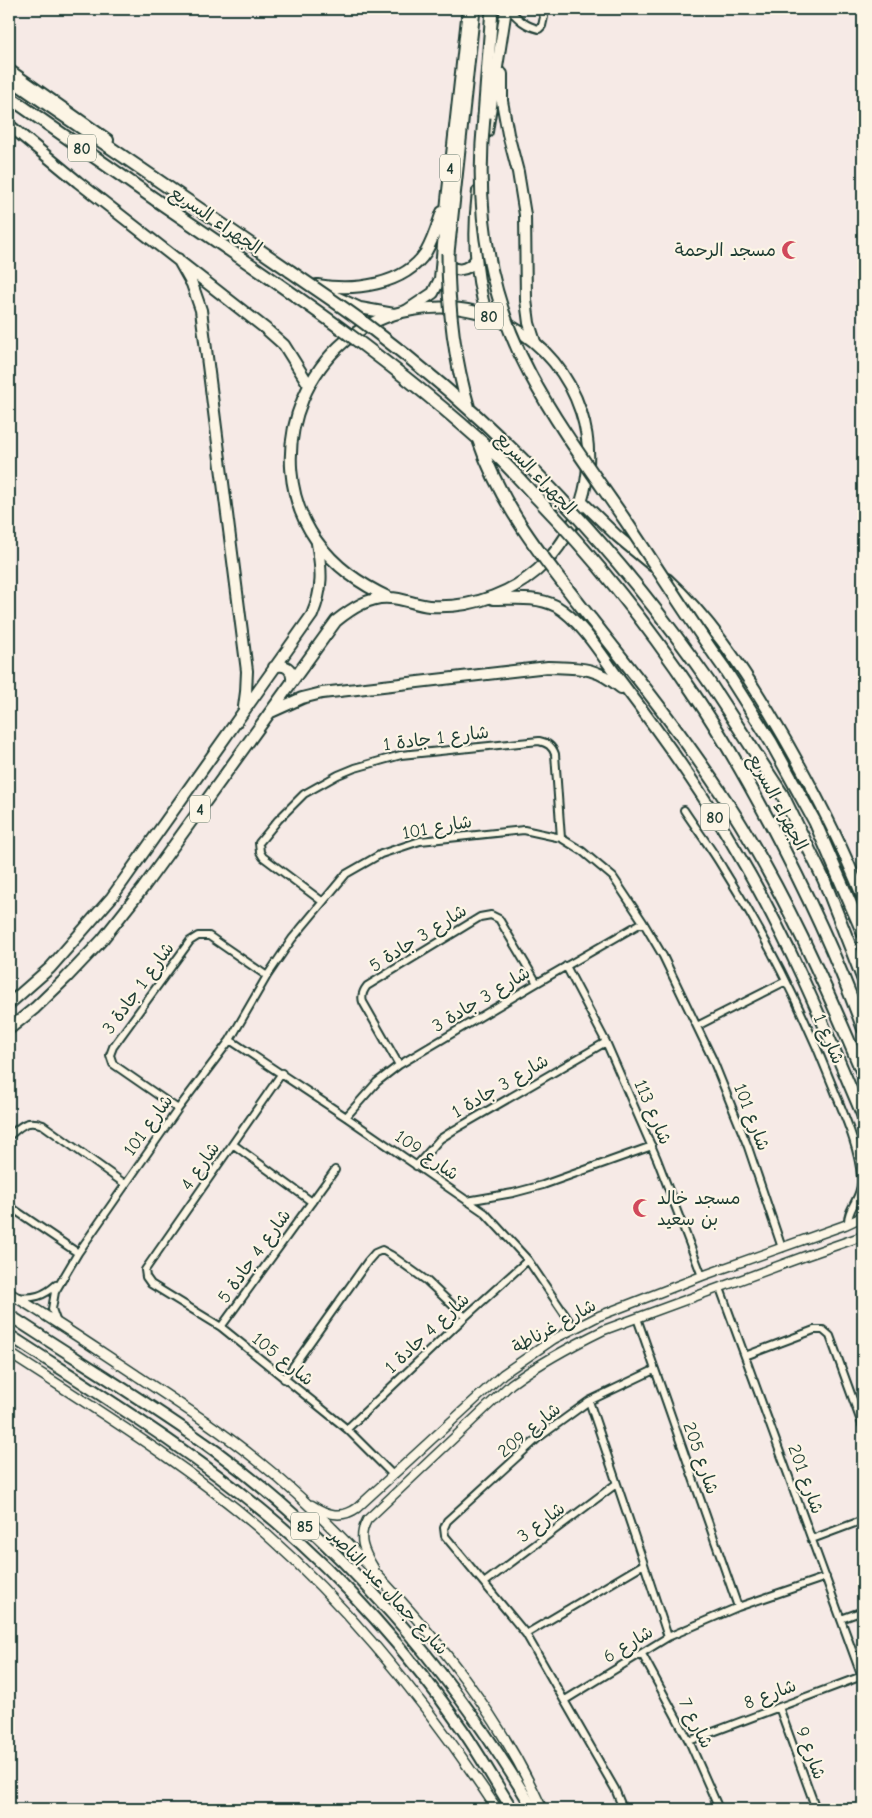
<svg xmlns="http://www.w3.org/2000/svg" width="872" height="1818" font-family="'Comic Neue','Playpen Sans Arabic',sans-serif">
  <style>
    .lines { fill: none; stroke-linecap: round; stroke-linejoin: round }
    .minor-casing { stroke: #1f3d34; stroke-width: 10 }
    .tertiary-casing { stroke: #1f3d34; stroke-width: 11 }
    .secondary-casing { stroke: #1f3d34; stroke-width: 12 }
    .primary-casing { stroke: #1f3d34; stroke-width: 14 }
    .trunk-casing { stroke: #1f3d34; stroke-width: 14 }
    .motorway-casing { stroke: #1f3d34; stroke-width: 15 }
    .minor { stroke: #fcf5e5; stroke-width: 6 }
    .tertiary { stroke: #fcf5e5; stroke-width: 8 }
    .secondary { stroke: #fcf5e5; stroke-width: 9 }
    .primary { stroke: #fcf5e5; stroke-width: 10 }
    .trunk { stroke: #fcf5e5; stroke-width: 10 }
    .motorway { stroke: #fcf5e5; stroke-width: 11 }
    .motorway-bridge-casing { stroke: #1f3d34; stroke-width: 15; stroke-linecap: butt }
    .motorway-bridge { stroke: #fcf5e5; stroke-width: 11 }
    .labels { text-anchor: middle; stroke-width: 4.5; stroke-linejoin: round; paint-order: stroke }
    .shield { fill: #fcf5e5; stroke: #617469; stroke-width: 1 }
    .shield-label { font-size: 16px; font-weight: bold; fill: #1f3d34 }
    .street-label { font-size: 18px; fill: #1f3d34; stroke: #fcf5e5 }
    .poi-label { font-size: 18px; fill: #1f3d34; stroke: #fcf5e5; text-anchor: end }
  </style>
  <rect width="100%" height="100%" fill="#f6eae6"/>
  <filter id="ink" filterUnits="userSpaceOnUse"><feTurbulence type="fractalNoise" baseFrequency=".02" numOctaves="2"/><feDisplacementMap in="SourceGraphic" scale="10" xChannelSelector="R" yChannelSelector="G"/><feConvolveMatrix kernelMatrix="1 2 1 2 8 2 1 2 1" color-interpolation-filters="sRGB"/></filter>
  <g filter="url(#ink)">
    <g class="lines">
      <g class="minor-casing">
        <path id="minor" d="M509,9C518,19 525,26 539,29L542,26L544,17L541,9
          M684,810C697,830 712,849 724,870C767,938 803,1011 833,1087C844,1115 859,1147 861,1177C863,1198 847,1208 848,1223
          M323,902L263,857L260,852L259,843L278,820L304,794L338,775L355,768L401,755L539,741C548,743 552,746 555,754L561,838
          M566,966L606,1042L657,1159L702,1276
          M697,1026L786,981
          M230,1040L346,1117L485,1213L528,1260L574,1328
          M399,1065L363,1002C361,996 363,991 367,986L480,917L491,915L499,919L537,983
          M282,1073L145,1270L146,1277L151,1284L221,1327L347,1429L393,1475
          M178,1109L113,1064L110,1055L113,1047L190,941L198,936H209L267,976
          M346,1117L377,1082L399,1065L537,983L643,922
          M9,1136C21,1126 26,1119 43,1125L125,1184
          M234,1145L312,1202
          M416,1166L440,1139L454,1130L606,1042
          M467,1201L513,1193L543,1185L652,1146
          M9,1206L78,1253
          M720,1288L863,1680
          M18,1297C33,1299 44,1296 56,1285
          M637,1318L738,1607
          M57,1323L52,1309L55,1292L78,1253L178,1109L230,1040L267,976L292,939L346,874L381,854L420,841L430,840L524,830L561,838L582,851L613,877L643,922L663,956L713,1060L748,1147L782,1248
          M221,1327L335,1170
          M745,1356L814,1330H823L830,1336L863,1427
          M284,1379L368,1261L375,1253L382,1250L391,1255L427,1281L465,1317
          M589,1401L644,1564L668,1637
          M347,1429L465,1317L528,1260
          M812,1539L863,1520
          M484,1583L616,1484
          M841,1619L863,1611
          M526,1634L644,1564
          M642,1654L689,1741L719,1809
          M565,1700L668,1637L738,1607L826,1577
          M779,1707L816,1809
          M689,1741L862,1676
          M623,1809L615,1789L526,1634L445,1536L444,1528L447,1521L538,1438L589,1401L654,1370"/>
      </g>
      <g class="tertiary-casing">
        <path id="tertiary" d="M312,1505C327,1515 342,1519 357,1508L503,1374L554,1339L599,1316L702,1276L845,1225L858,1219L863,1213
          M374,1568C364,1552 357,1538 367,1520L511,1384C540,1363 571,1346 604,1330L808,1255L863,1236"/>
      </g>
      <g class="secondary-casing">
        <path id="secondary" d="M9,1293C51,1318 92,1346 133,1373C177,1402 222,1431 263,1465C300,1495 334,1529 367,1564C439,1640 498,1713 542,1809
          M9,1353C97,1410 187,1465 266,1534C356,1614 431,1709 497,1809"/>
      </g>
      <g class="primary-casing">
        <path id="primary" d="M9,70L108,140
          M9,125L78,182L266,329L284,345L309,385
          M178,259L192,284L201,310L247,671L246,692L244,707
          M334,296L360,308L394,314
          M582,502L617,536L653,566
          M667,579C708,617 740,664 769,712C805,772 837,833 863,898
          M493,599C514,599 537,596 556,606C582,621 604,659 622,683C663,737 703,793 737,852C787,936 825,1027 863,1117
          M274,667C285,663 293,669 292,680
          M271,712L302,698L322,693L548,667C580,668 595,666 621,688
          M9,1004L50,968L112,897L312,615C323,589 322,571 317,543
          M9,1029L35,1008L66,978L102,940L143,888L336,621C351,609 370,596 390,598C403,598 416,605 429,606C473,609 517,592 547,561C584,521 598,464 581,412C569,375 544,344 509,325C480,309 446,304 412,310C309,327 256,454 316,540C335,567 360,584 390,598"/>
      </g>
      <g class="trunk-casing">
        <path id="trunk" d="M502,74V101L508,134L518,172L525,215L526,300L529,323L535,342
          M487,132L506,9
          M478,191C473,233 474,274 487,315
          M444,261C454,273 467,272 476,259
          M317,285C353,291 404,286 426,252C433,240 437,226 442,212
          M406,311L433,293L440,279L447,200L468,9
          M9,1315C77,1360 151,1404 217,1452C345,1547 452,1672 533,1809
          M9,1335C99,1394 192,1451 275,1521C344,1579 411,1655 462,1729C480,1755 495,1782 512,1809"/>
      </g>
      <g class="motorway-casing">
        <path id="motorway" d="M9,78L290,271
          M9,97L156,200
          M484,117L492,9
          M448,253L474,9
          M591,619C639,680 687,740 728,804C783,889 824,982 863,1074
          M724,668L771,742L815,822L863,933
          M709,682L782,794L824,880L863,979
          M694,694C722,735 746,778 769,821C805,889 837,957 863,1028"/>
      </g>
      <use href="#minor" class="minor"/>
      <use href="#tertiary" class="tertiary"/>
      <use href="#secondary" class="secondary"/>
      <use href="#primary" class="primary"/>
      <use href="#trunk" class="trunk"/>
      <use href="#motorway" class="motorway"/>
      <g class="motorway-bridge-casing">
        <path id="motorway-bridge" d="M484,117C475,206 487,294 530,374C557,425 592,472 625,520C658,569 689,619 724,668
          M156,200C272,279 390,357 494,453C509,467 522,482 536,497C595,558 647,624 694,694
          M448,253C448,305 454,359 469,409
          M290,271C317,290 345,308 371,328C502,427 615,547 709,682
          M479,441C502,509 547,563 591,619"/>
      </g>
      <use href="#motorway-bridge" class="motorway-bridge"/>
    </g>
  </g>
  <defs>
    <g id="mosque-bare" transform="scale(1.5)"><path d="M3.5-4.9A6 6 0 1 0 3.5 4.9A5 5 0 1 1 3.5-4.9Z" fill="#d1495b" stroke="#fcf5e5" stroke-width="2.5" paint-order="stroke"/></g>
  </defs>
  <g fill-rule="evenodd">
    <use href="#mosque-bare" x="791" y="250"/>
    <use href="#mosque-bare" x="642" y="1208"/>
  </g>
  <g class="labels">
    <g class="shield">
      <rect x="68" y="134.5" width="28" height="27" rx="4"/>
      <rect x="440" y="154.5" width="20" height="27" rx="4"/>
      <rect x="475" y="302.5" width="28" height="27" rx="4"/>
      <rect x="190" y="795.5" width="20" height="27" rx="4"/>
      <rect x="701" y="803.5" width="28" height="27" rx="4"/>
      <rect x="291" y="1512.5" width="28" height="27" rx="4"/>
    </g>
    <g class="shield-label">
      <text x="82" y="154">80</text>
      <text x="450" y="174">4</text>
      <text x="489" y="322">80</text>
      <text x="200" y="815">4</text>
      <text x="715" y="823">80</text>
      <text x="305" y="1532">85</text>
    </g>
    <g class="street-label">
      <text transform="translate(216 220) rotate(34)" y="6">الجهراء السريع</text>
      <text transform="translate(536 473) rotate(46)" y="6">الجهراء السريع</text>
      <text transform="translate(436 738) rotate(-7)" y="6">شارع 1 جادة 1</text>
      <text transform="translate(778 802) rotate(62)" y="6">الجهراء السريع</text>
      <text transform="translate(437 827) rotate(-10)" y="6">شارع 101</text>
      <text transform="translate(418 938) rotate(-32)" y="6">شارع 3 جادة 5</text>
      <text transform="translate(138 988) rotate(-54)" y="6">شارع 1 جادة 3</text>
      <text transform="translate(481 999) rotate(-31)" y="6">شارع 3 جادة 3</text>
      <text transform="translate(829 1039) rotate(67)" y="6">شارع 1</text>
      <text transform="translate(500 1086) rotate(-30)" y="6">شارع 3 جادة 1</text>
      <text transform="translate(653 1112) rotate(67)" y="6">شارع 113</text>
      <text transform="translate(752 1117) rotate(69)" y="6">شارع 101</text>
      <text transform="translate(148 1125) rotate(-54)" y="6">شارع 101</text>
      <text transform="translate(427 1155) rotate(35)" y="6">شارع 109</text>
      <text transform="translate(200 1166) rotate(-55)" y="6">شارع 4</text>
      <text transform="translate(254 1256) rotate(-54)" y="6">شارع 4 جادة 5</text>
      <text transform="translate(554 1326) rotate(-29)" y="6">شارع غرناطة</text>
      <text transform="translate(427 1333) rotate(-43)" y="6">شارع 4 جادة 1</text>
      <text transform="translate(283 1359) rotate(39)" y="6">شارع 105</text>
      <text transform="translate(529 1430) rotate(-39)" y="6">شارع 209</text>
      <text transform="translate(701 1458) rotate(71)" y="6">شارع 205</text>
      <text transform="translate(806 1479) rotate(70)" y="6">شارع 201</text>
      <text transform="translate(541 1522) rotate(-37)" y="6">شارع 3</text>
      <text transform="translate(389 1592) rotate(47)" y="6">شارع جمال عبد الناصر</text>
      <text transform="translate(628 1644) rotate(-31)" y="6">شارع 6</text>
      <text transform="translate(770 1694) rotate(-21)" y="6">شارع 8</text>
      <text transform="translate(696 1723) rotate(63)" y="6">شارع 7</text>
      <text transform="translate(811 1753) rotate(70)" y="6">شارع 9</text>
    </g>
    <g class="poi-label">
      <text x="776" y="256">مسجد الرحمة</text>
      <text x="657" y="1204" text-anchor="start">مسجد خالد<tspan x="657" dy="21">بن سعيد</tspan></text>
    </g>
  </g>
  <rect width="872" height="1818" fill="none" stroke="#fcf5e5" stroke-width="30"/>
  <rect x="15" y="15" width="842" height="1788" fill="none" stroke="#1f3d34" stroke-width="2" filter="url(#ink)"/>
</svg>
